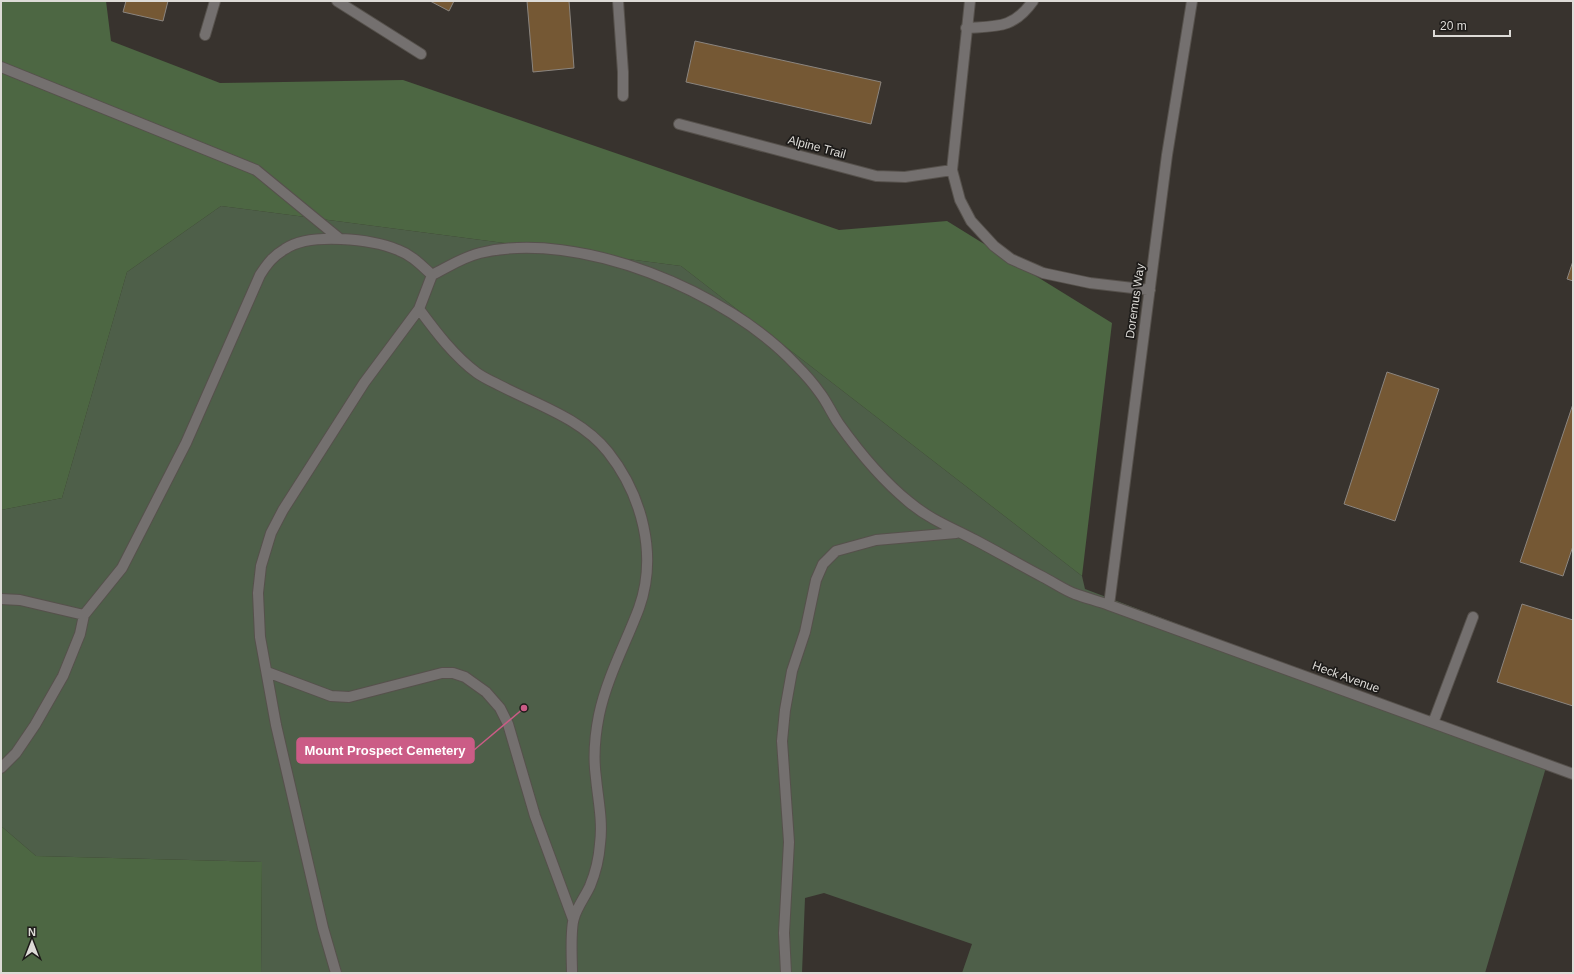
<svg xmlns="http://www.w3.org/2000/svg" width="1574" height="974" font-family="Arial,sans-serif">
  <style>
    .green { fill: #4e5f49 }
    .forest { fill: #4d6743 }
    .building { fill: #755834; stroke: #8b857f }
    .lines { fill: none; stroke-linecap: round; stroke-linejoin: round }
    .minor-casing { stroke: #56514c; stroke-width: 12 }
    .minor { stroke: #74706f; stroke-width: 10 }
    .labels { text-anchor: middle; stroke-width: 3.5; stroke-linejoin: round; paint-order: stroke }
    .street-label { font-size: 12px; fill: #dddbd7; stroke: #1d1b19 }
    .leader { fill: none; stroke: #cb5c86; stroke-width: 1.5 }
    .callout-dot { fill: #cb5c86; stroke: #1d1b19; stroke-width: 1.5 }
    .callout { fill: #cb5c86; stroke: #cb5c86; stroke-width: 1.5 }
    .callout-label { font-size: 13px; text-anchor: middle; font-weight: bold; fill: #fff }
  </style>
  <rect width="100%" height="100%" fill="#38332e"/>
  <path class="green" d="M221,206L681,266L1082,576L1085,589L1547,764L1485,973H962L972,944L824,893L805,898L802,973H261L262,862L36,856L1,826V510L62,498L127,272Z"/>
  <path class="forest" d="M1,1H106L111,41L220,83L403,80L839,230L947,221L1112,323L1082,576L681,266L221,206L127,272L62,498L1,510Z
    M1,826L36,856L262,862L261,973H1Z"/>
  <path class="building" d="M126,1H168L163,21L123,12Z
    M430,1H454L449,11Z
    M527,1H569L574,68L533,72Z
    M695,41L881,82L871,124L686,82Z
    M1573,261V281L1567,279Z
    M1387,372L1439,389L1395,521L1344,504Z
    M1573,404V546L1563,576L1520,562Z
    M1522,604L1573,620V706L1497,682Z"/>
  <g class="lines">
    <g class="minor-casing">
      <path id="minor" d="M337,1L421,54
        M618,1L623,72V96
        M970,1L952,170L960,200L971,221L994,246L1011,259L1043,273L1090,283L1150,290
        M966,28C997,26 1013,29 1033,1
        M205,35L215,1
        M1,67L256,170L340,239
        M679,124L876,176L905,177L952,170
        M419,309C436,332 454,356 477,373C484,378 493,382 501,386C538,405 582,419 608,452C642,495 658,555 639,608C626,643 607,677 599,715C595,735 593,757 596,778C598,800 603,821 600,844C599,858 595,874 590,886C585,897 577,907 574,918C570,929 572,960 572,973
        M1,599L20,600L84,615
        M1109,605L1167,155L1192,1
        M267,672L331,696L349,697L442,673H453L465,677L486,692L500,708L508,724L535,816L573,919
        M1433,723L1473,617
        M1,768L16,753L35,725L63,676L80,634L84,615L122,568L186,443L260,275C267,264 273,256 285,249C310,232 372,239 398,250C412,255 422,266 432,275C448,267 463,257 480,253C579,229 728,292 796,365C805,374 813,383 820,393C827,402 832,414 839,424C859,452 882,480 909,502C929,519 952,528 975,540C998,552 1020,565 1043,577C1053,582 1064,590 1075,594C1086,598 1098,601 1109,605L1573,774
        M336,973L323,928L276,725L260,637L258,593L261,566L271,533L283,510L364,383L419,309L432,275
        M786,973L784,933L789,842L782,741L785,710L792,671L805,632L816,580L823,564L836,551L876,540L956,533"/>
    </g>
    <use href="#minor" class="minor"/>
  </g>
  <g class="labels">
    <g class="street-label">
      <text transform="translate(817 147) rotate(15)" y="4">Alpine Trail</text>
      <text transform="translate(1135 301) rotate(-82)" y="4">Doremus Way</text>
      <text transform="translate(1346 677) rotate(20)" y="4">Heck Avenue</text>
    </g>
  </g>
  <path class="leader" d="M524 708L474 750"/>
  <circle class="callout-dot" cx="524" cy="708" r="4"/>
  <rect class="callout" x="297" y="738" width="177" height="25" rx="4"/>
  <g class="callout-label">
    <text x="385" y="755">Mount Prospect Cemetery</text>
  </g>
  <rect width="1574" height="974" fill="none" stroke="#dddbd7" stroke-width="4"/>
  <g transform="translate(32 942)" stroke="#1d1b19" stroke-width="3" paint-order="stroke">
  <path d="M0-3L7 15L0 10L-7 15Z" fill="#dddbd7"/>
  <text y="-6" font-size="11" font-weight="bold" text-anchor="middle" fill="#dddbd7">N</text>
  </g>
  <path d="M1434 30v6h76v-6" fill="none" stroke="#dddbd7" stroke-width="2"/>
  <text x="1440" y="30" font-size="12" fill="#dddbd7" stroke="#1d1b19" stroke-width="3" paint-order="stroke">20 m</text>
</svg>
